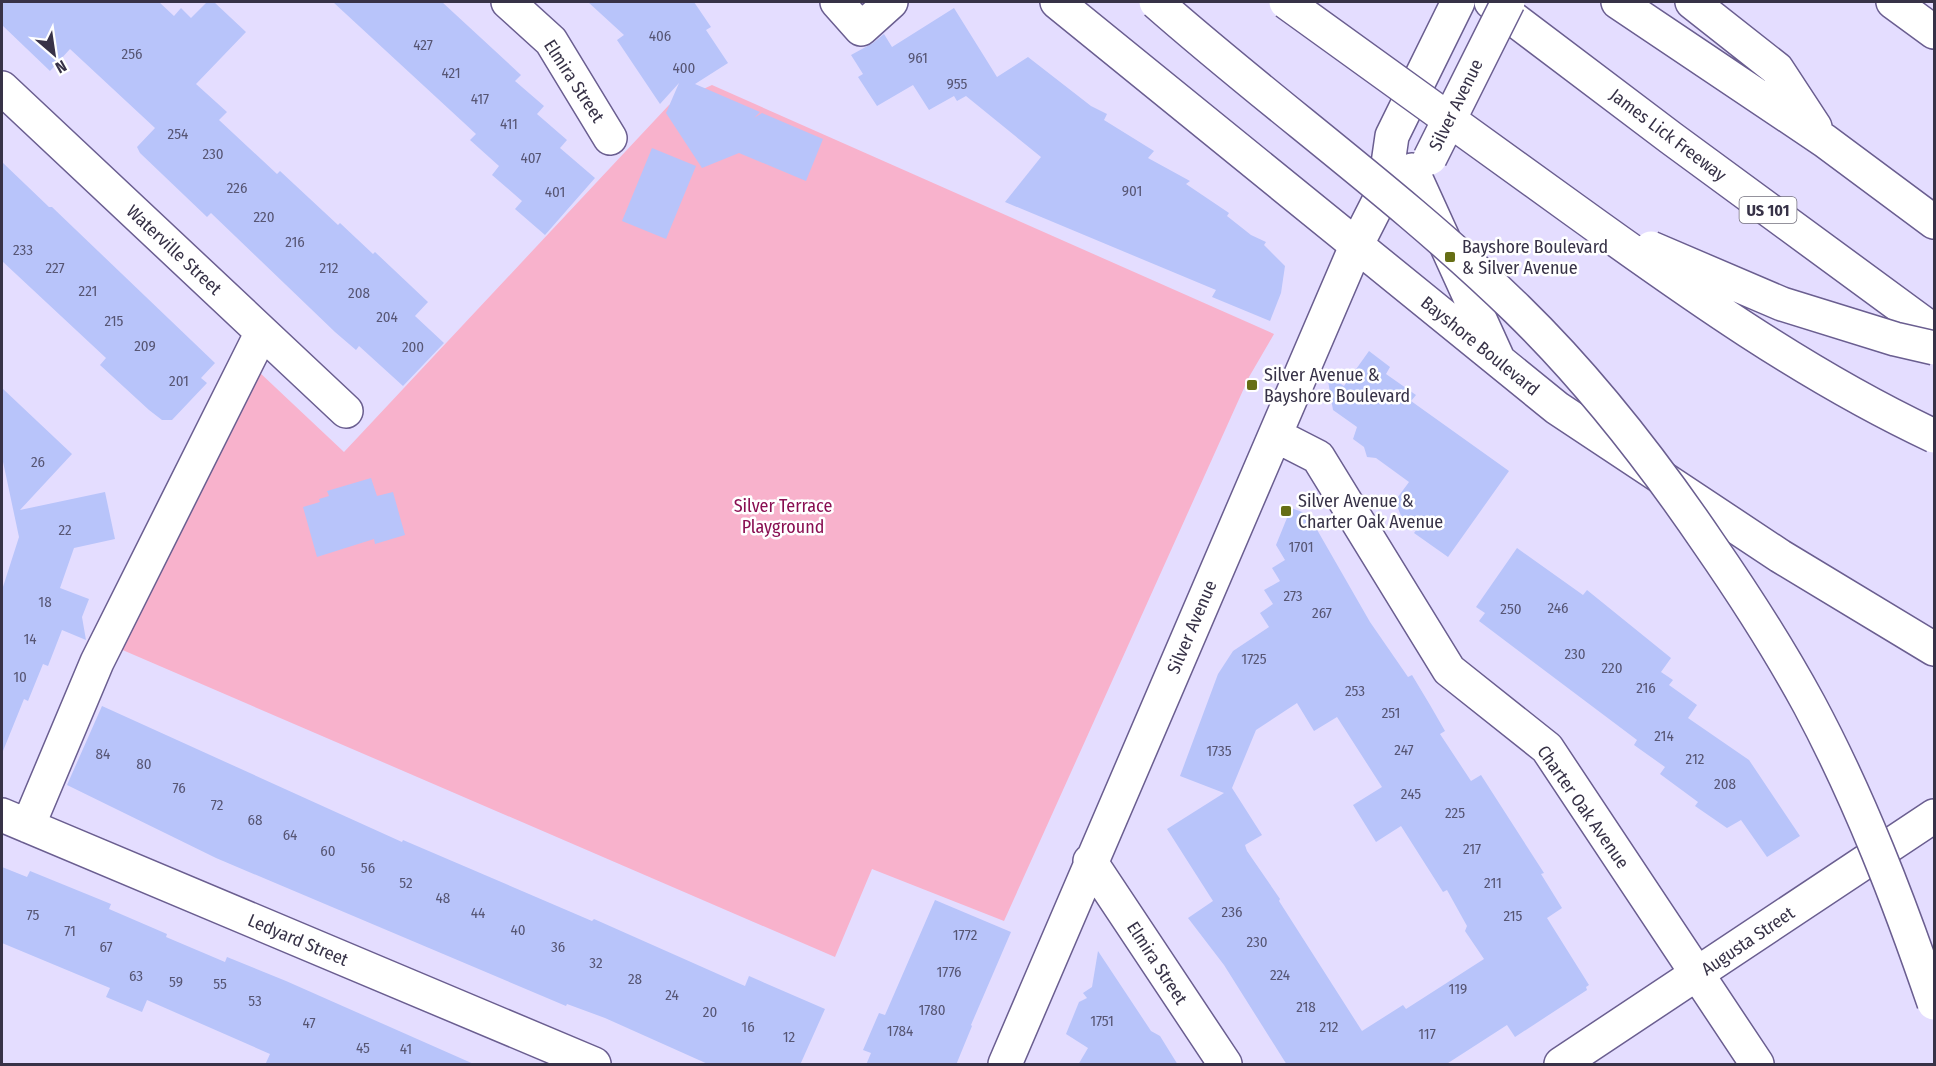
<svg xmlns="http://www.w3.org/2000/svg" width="1936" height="1066" font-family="'Fira Sans Condensed',sans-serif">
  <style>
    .green { fill: #f8b2cc }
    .building { fill: #b8c4fa; fill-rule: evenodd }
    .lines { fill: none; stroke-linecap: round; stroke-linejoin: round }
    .minor-casing { stroke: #6a5e90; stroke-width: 36 }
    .major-casing { stroke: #6a5e90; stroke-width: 36 }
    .highway-casing { stroke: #6a5e90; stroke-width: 36 }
    .minor { stroke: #fff; stroke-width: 33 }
    .major { stroke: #fff; stroke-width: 33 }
    .highway { stroke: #fff; stroke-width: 33 }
    .major-bridge-casing { stroke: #6a5e90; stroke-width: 36; stroke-linecap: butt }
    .highway-bridge-casing { stroke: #6a5e90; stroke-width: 36; stroke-linecap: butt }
    .major-bridge { stroke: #fff; stroke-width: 33 }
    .highway-bridge { stroke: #fff; stroke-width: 33 }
    .poi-dot { fill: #666e15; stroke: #fff; stroke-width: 2 }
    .labels { text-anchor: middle; stroke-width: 5; stroke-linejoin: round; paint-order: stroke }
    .number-label { font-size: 15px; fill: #575674 }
    .shield { fill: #fff; stroke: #73707e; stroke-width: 1.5 }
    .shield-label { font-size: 16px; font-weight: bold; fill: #373247 }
    .street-label { font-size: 18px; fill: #373247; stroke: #fff }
    .poi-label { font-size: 18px; fill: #373247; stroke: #fff; text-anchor: start }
    .park-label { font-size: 18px; fill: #890f52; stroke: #fff }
  </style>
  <rect width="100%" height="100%" fill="#e4ddff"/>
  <path class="green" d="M712,85L1274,334L1249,377L1004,921L872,869L835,957L104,642L241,355L344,452L669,105Z"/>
  <path class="building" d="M2,2H159L174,16L181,8L191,18L207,2H214L246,32L196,84L227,112L219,120L277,174L280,171L338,225L340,223L373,254L375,252L428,302L415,316L444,343L403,386L359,346L356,350L335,332L211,213L207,217L140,153L137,147L155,128L70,49L50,71L2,25Z
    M333,2H442L521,75L515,81L544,106L537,114L567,140L560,148L595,178L545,235L515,209L522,201L492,175L499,166L470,140L476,134Z
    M588,2H694L711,27L706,30L728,63L695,84L760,112L754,118L762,113L823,139L806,181L739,153L702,168L666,113L679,83L660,104L617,40L624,35Z
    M954,8L997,77L1028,57L1091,106L1107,114L1104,120L1154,151L1148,158L1190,181L1186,184L1229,213L1227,216L1251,235L1266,242L1264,245L1285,266L1281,293L1270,321L1212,297L1216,290L1005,202L1041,157L966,96L957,101L954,96L929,110L913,85L877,106L858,77L863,74L851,55L873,43L884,34L892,47Z
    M652,148L696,166L666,239L622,221Z
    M2,162L49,207H52L215,363L201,378L207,383L172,420H162L149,410L100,365L106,358L2,261Z
    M1369,351L1390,367L1386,374L1416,395L1411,401L1509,471L1448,557L1414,533L1417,529L1402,518L1395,501L1409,482L1376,458L1367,457L1364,447L1353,439L1357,427L1333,410L1327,375L1344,386Z
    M2,388L72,454L20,510L105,492L115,539L74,548L60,588L89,599L82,617L86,640L62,630L48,666L43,664L28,701L24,699L3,751L2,590L19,537L2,457Z
    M371,478L377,496L393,492L405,535L375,544L374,539L317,557L303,507L320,502L319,499L329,496L327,491Z
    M1291,508L1308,514L1370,622L1408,677L1412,675L1430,705L1445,731L1440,734L1471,781L1481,775L1544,873L1541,874L1562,908L1547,918L1589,985L1586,987L1587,990L1515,1037L1507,1025L1445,1065H1287L1224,965L1188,918L1213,901L1167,829L1224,793L1180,776L1218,674L1233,651L1269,627L1260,613L1273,604L1264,590L1280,581L1272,568L1285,560L1276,545ZM1297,703L1314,731L1337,717L1382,787L1353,805L1376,842L1401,826L1443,892L1447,890L1467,926L1465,931L1484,959L1406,1009L1403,1005L1362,1031L1279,901L1280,899L1247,851L1245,845L1262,835L1232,788L1256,730Z
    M1517,548L1583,595L1587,590L1671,658L1661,672L1673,680L1669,685L1697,705L1688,718L1749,760L1800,836L1767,857L1741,820L1727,828L1695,806L1698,802L1660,774L1665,767L1634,745L1637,740L1479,621L1485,613L1476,607Z
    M102,706L402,842L403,840L592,921L594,919L745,986L749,976L825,1009L800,1065H710L605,1018L567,1004L566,1006L216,858L67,785Z
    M2,867L27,877L30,871L111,904L109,909L167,934L166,937L225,962L227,957L286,981L476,1065H265L270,1054L147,1000L142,1012L106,997L110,988L2,943Z
    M935,900L1011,932L971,1025L972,1026L956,1065H866L871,1053L863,1050L879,1013L885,1015Z
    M1098,951L1151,1031L1160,1036L1178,1065H1078L1088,1048L1066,1034L1079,1002L1087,998L1083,993L1092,987Z"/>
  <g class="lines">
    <g class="minor-casing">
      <path id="minor" d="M508,2L551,41L610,138
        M837,2L861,29L891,2
        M2,88L346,411
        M1275,435L1318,457L1449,670L1547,748L1757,1064
        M2,815L594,1064
        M28,826L97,662L262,332
        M1090,861L1225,1064
        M1005,1064L1357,244
        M1561,1064L1934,816"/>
    </g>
    <g class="major-casing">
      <path id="major" d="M1057,2L1557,408L1780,556L1934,649
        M1893,2L1934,32
        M1412,170L1498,359
        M1357,244L1384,191L1392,136L1458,2"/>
    </g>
    <g class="highway-casing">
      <path id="highway" d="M1491,2L1671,138L1934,331
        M1618,2L1825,141L1934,222
        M1692,2L1777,69L1815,127"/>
    </g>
    <use href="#minor" class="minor"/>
    <use href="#major" class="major"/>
    <use href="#highway" class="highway"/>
    <g class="major-bridge-casing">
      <path id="major-bridge" d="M1430,158L1508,2"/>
    </g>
    <g class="highway-bridge-casing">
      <path id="highway-bridge" d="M1156,2C1274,106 1403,198 1517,309C1590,380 1652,460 1709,544C1745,596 1779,649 1809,704C1860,799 1899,901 1934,1003
        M1286,2C1382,71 1477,140 1573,209C1688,292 1806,376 1934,436
        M1651,248L1782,304L1895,339L1934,348"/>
    </g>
    <use href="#major-bridge" class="major-bridge"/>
    <use href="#highway-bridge" class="highway-bridge"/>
  </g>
  <g class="poi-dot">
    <rect x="1444" y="251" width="12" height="12" rx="3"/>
    <rect x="1246" y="379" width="12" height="12" rx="3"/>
    <rect x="1280" y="505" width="12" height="12" rx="3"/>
  </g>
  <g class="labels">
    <g class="number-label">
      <text x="660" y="41">406</text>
      <text x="423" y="50">427</text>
      <text x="132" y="59">256</text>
      <text x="918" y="63">961</text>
      <text x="684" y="73">400</text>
      <text x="451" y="78">421</text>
      <text x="957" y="89">955</text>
      <text x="480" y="104">417</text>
      <text x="509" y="129">411</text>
      <text x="178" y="139">254</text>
      <text x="213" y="159">230</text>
      <text x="531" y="163">407</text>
      <text x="237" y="193">226</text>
      <text x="1132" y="196">901</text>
      <text x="555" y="197">401</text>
      <text x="264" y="222">220</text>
      <text x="295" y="247">216</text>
      <text x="23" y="255">233</text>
      <text x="55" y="273">227</text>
      <text x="329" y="273">212</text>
      <text x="88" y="296">221</text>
      <text x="359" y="298">208</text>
      <text x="387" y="322">204</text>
      <text x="114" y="326">215</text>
      <text x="145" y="351">209</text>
      <text x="413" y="352">200</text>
      <text x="179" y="386">201</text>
      <text x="38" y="467">26</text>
      <text x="65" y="535">22</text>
      <text x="1301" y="552">1701</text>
      <text x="1293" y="601">273</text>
      <text x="45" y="607">18</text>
      <text x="1558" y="613">246</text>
      <text x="1511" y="614">250</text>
      <text x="1322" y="618">267</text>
      <text x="30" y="644">14</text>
      <text x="1575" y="659">230</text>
      <text x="1254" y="664">1725</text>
      <text x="1612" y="673">220</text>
      <text x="20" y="682">10</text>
      <text x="1646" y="693">216</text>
      <text x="1355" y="696">253</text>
      <text x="1391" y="718">251</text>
      <text x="1664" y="741">214</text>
      <text x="1404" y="755">247</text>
      <text x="1219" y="756">1735</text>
      <text x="103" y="759">84</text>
      <text x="1695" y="764">212</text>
      <text x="144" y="769">80</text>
      <text x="1725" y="789">208</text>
      <text x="179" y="793">76</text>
      <text x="1411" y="799">245</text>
      <text x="217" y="810">72</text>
      <text x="1455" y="818">225</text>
      <text x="255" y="825">68</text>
      <text x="290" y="840">64</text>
      <text x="1472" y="854">217</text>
      <text x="328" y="856">60</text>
      <text x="368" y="873">56</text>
      <text x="406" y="888">52</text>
      <text x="1493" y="888">211</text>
      <text x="443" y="903">48</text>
      <text x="1232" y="917">236</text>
      <text x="478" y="918">44</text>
      <text x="33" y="920">75</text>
      <text x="1513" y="921">215</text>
      <text x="518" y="935">40</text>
      <text x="70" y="936">71</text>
      <text x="965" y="940">1772</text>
      <text x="1257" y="947">230</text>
      <text x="106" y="952">67</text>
      <text x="558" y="952">36</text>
      <text x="596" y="968">32</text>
      <text x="949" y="977">1776</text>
      <text x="1280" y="980">224</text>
      <text x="136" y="981">63</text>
      <text x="635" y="984">28</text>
      <text x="176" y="987">59</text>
      <text x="220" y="989">55</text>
      <text x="1458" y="994">119</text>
      <text x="672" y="1000">24</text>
      <text x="255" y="1006">53</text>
      <text x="1306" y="1012">218</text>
      <text x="932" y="1015">1780</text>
      <text x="710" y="1017">20</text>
      <text x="1102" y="1026">1751</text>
      <text x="309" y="1028">47</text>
      <text x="748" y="1032">16</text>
      <text x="1329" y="1032">212</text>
      <text x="900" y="1036">1784</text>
      <text x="1427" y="1039">117</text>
      <text x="789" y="1042">12</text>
      <text x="363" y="1053">45</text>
      <text x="406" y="1054">41</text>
    </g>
    <rect class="shield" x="1739.5" y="197" width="57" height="26" rx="4.5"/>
    <g class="shield-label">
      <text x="1768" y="216">US 101</text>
    </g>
    <g class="street-label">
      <text transform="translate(574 81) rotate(57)" y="6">Elmira Street</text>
      <text transform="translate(1456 105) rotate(-64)" y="6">Silver Avenue</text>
      <text transform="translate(1668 135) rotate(37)" y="6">James Lick Freeway</text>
      <text transform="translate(174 250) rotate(43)" y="6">Waterville Street</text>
      <text transform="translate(1480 346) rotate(39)" y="6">Bayshore Boulevard</text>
      <text transform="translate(1192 627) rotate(-67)" y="6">Silver Avenue</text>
      <text transform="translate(1583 807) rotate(55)" y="6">Charter Oak Avenue</text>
      <text transform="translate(298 940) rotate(23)" y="6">Ledyard Street</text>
      <text transform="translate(1748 941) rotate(-34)" y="6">Augusta Street</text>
      <text transform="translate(1157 963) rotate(57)" y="6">Elmira Street</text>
    </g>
    <g class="poi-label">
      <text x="1462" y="253">Bayshore Boulevard<tspan x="1462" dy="21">&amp; Silver Avenue</tspan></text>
      <text x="1264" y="381">Silver Avenue &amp;<tspan x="1264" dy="21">Bayshore Boulevard</tspan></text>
      <text x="1298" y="507">Silver Avenue &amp;<tspan x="1298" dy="21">Charter Oak Avenue</tspan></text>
    </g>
    <g class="park-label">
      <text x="783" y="512">Silver Terrace<tspan x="783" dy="21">Playground</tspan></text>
    </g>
  </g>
  <rect width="1936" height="1066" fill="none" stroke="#373247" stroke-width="6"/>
  <g transform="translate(54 54) rotate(151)" stroke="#ffffff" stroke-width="4.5" paint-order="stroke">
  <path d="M0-4.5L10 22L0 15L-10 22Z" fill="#373247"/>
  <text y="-9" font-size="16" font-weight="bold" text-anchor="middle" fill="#373247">N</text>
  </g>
</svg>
